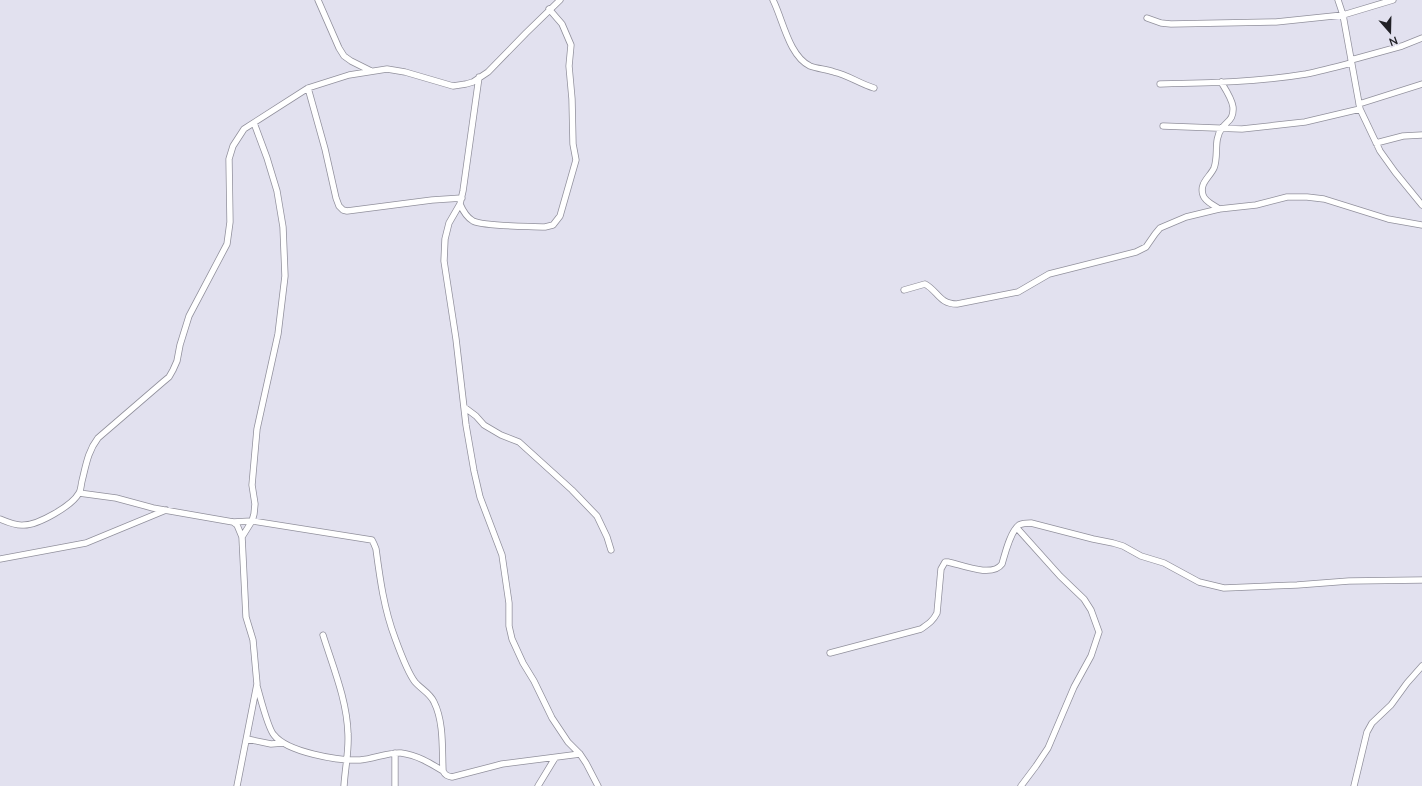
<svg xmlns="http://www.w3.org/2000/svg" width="1422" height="786" font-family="Mulish,sans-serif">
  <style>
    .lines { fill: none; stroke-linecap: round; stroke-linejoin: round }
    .street-casing { stroke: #91909c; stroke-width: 7 }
    .street { stroke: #fff; stroke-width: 5.5 }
  </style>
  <rect width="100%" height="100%" fill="#e2e1ef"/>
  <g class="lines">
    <g class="street-casing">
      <path id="street" d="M318,0L339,48L344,56L351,61L371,71
        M773,0C783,20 789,56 810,66C818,69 826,69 834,72C848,75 860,84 874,88
        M1338,0L1343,15L1360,109L1380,151L1395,172L1422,205
        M1147,18L1161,23L1171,24L1276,22L1343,15L1393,0
        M1351,60L1402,46L1422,38
        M479,77L463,191L460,204L449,223L445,239L444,261L456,339L466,425L474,471L480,497L502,555L509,603V626L512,639L523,663L534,681L552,718L568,742L580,754L586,763L598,786
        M1160,84C1209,83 1258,82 1306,74C1321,71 1336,67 1351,63
        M308,88L325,149L336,198L339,206L343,210L347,211L432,200L462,198
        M1359,104L1422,84
        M1163,126L1242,129L1305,122L1360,109
        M1376,143L1403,136L1422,135
        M460,204C463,211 466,217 473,221C486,227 529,226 545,227L553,225L560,216L576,160L573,144L572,99L569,66L571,45L562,24L549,9
        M1219,209C1214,205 1205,202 1203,195C1199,183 1210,177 1214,168C1219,155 1213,140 1222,128C1227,121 1234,120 1233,107C1232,99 1226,90 1221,82
        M904,290L925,284C938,291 939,304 957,304L1018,292L1049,274L1136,252L1146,247L1155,234L1160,228L1186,217L1219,209L1256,205L1287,197H1307L1324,199L1388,219L1422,225
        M464,407L476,416L484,425L501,435L519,442L572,490L597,516L607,537L611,550
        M79,493L116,498L153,508L233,522L252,521L372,540L374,544L376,549C380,579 384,609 395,638C399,649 408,673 415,682C421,689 430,693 434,702C444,722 442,749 443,771C445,775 447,776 452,777L502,764L580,754
        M0,519C7,522 16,526 24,525C38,525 72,506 79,493C81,490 81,485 82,481C86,465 88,451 98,438L163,382L169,377L173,370L177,361L180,345L189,316L227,244L230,222L229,159L233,146L244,129L308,88L349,75L387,69L405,72L453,86L466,84L473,82L488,72L526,33L560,0
        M233,522L237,525L242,537L246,617L253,640L257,684L237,786
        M1017,528L1060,576L1084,599L1091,610L1099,632L1091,656L1074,687L1048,748L1036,766L1021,786
        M242,537L252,521L254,514L255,504L252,485L257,429L278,334L285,276L283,227L277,191L267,158L254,123
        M0,559L86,543L166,510
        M323,635C333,667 347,700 348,734C349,751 345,769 344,786
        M830,653L921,629C928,624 933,621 937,613L941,569L945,562H948C962,565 992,578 1002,564C1005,554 1010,532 1019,525C1023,523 1027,523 1031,523L1093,539L1113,543L1123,546L1141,556L1164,563L1199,582L1224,588L1297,585L1349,581L1422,580
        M257,686C260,696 268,729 274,735C287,752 338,761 360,760C374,759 388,752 401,753C417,755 430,763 443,771
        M247,739L271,744L283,743
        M395,753V786
        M538,786L555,758
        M1354,786L1367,732L1372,723L1391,705L1407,683L1422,666"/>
    </g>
    <use href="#street" class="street"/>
  </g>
  <g transform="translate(1390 32) rotate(160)" stroke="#e2e1ef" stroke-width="3" paint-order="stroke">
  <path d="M0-3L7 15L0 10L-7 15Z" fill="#212126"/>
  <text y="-6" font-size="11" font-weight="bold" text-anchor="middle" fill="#212126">N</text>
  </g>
</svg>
